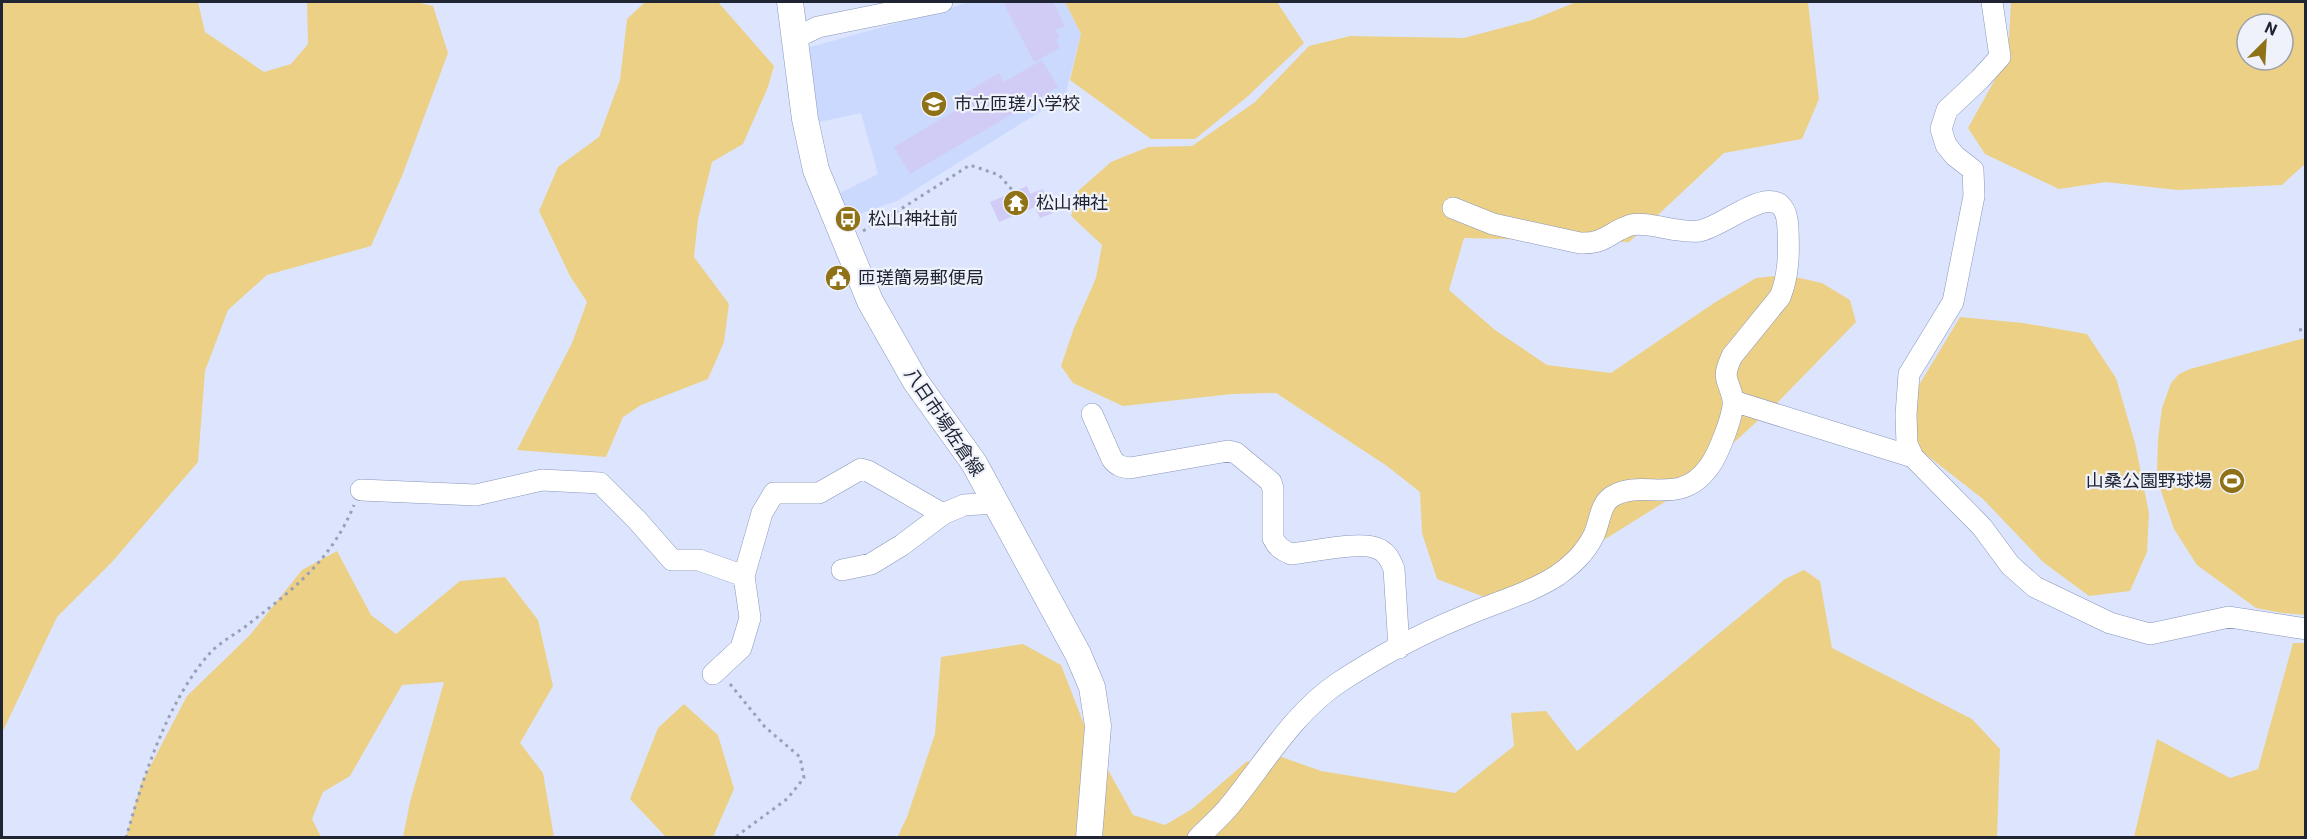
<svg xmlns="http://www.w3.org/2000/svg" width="2307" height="839" font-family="Roboto,'Noto Sans JP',sans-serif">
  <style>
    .built { fill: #cbd9fe }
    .green { fill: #ecd085; fill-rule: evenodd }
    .building { fill: #d0ccf5 }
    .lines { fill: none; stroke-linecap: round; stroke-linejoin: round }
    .minor-casing { stroke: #8996bb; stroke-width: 22 }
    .major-casing { stroke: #8996bb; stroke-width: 27 }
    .path { stroke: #99a1b5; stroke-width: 3; stroke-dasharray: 3 4.5; stroke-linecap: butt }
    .minor { stroke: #fff; stroke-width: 21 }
    .major { stroke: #fff; stroke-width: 26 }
    .labels { text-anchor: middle; stroke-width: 4.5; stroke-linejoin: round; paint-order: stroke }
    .poi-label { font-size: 18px; fill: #202534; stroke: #eff2fb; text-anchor: start }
    .street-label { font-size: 18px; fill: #202534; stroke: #eff2fb }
  </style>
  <rect width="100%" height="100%" fill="#dce5fd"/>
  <path class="built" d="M968,2H1065L1081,34L1065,96L897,201L845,219L836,195L878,174L861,113L819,122L807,48L951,8Z"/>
  <path class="green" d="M2,2H198L205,32L264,72L291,64L308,44L307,2H416L433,6L448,53L402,176L371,246L267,275L228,310L205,371L198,462L112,562L57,617L2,733Z
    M645,2H718L774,66L768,87L743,144L712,162L698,219L694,257L729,304L724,342L708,379L641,405L623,417L606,457L517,450L572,343L587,302L570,276L539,211L558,167L599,137L620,80L627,19Z
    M1065,2H1277L1304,43L1247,97L1195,139H1151L1070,80L1081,34Z
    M1576,2H1808L1819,99L1802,139L1724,153L1629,242L1464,238L1449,290L1495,330L1547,365L1611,373L1714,303L1756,278L1786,275L1822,283L1850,300L1856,322L1777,403L1679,493L1554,571L1495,601L1437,579L1422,533L1420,492L1387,466L1276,393L1232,394L1123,406L1073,383L1061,366L1074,328L1096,278L1102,245L1071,216L1078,191L1111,162L1148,147L1192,146L1255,102L1309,46L1350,36L1464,38L1532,20Z
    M2011,2H2305V164L2282,185L2177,190L2106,182L2059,189L1985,154L1968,128L2008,56ZM2247,24H2283V60H2247Z
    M1960,317L2023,323L2087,334L2116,378L2135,443L2149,513L2147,552L2130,591L2089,596L2043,562L1983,499L1915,446L1916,390Z
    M2305,338H2306L2305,615L2282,613L2256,608L2197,565L2174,529L2161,491L2157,472L2158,439L2162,408L2171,383L2179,374L2190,369Z
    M337,551L371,615L396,634L460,581L505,577L538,620L553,686L520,743L543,773L554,837H403L410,802L444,682L402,685L350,776L323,792L312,819L321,837H126L141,784L187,696L250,635L302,570Z
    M1804,570L1820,581L1832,648L1972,719L2000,749L1997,837L897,838L907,817L935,734L941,657L1023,644L1061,665L1087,732L1133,815L1165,825L1192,809L1246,762L1276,755L1321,771L1455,793L1514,746L1511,713L1546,711L1577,751L1785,579Z
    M2293,643H2305V837H2134L2157,739L2230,778L2258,769Z
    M684,704L718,735L734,789L713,837H666L630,799L658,728Z"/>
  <path class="building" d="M1003,2H1053L1065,26L1056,30L1060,38L1056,40L1060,48L1034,62Z
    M1042,60L1058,87L910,174L894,147L958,109L953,100L999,73L1004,82Z
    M1027,186L1030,194L1043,189L1053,213L1040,218L1035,207L999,222L990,202Z"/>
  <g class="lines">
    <g class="minor-casing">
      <path id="minor" d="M1992,2L2000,57L1980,79L1947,110L1941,129L1946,145L1955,156L1973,170L1974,196L1953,302L1909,374L1906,415L1907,444L1913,457L1982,527L2010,565L2035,587L2110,623L2150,634L2229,617L2306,629
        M793,39L818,27L942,2
        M1733,401L1913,457
        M1092,414L1112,459C1117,466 1122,467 1130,468L1228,451L1236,453L1271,482L1273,489V538C1277,547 1282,550 1291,554C1311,552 1359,541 1376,548C1386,551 1390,559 1394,569L1399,648
        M361,490L476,495L542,480L600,483L637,520L672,560H699L744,576L762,513L774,493H819L861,469L868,471L943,514
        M842,570L871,564L902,545L943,514L964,505L996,503
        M713,674L741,648L750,618L744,576
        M1198,838C1208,828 1218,819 1227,809C1263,766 1291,715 1338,683C1376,658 1420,634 1462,617C1493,603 1529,594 1558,575C1573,564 1585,553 1594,535C1600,522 1600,503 1613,496C1644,478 1679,508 1709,467C1718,455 1735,413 1733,399C1728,377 1721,380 1732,356L1780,297C1789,275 1789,252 1788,229C1786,168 1726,227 1699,231C1678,234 1649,221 1631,225C1610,231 1607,244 1580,243L1493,224L1453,208"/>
    </g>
    <g class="major-casing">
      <path id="major" d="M790,2L805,119L816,170L870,301L916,382L974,463L1078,654L1092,687L1098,726L1089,838"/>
    </g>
    <path class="path" d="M863,231L893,214L970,165L999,175L1014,192
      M2299,330L2306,329
      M730,684L765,727L800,757L804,778L787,799L734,838
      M126,838C143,777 168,700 210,653C221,641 238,633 250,623C295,588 332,559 354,505"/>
    <use href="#minor" class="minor"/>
    <use href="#major" class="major"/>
  </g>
  <defs>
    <g id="school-disc" transform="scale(1.35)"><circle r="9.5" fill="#8f7217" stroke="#eff2fb"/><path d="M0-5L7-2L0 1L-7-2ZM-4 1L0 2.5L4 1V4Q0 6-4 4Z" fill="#fff"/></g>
    <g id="temple-disc" transform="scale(1.35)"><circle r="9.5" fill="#8f7217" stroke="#eff2fb"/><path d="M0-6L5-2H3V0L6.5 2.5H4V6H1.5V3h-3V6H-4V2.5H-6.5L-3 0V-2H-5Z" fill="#fff"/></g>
    <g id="bus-disc" transform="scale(1.35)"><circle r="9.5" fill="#8f7217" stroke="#eff2fb"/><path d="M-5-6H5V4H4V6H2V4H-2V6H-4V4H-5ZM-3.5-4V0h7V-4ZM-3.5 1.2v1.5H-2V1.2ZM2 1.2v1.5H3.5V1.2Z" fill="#fff"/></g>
    <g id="civic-disc" transform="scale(1.35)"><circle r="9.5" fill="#8f7217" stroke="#eff2fb"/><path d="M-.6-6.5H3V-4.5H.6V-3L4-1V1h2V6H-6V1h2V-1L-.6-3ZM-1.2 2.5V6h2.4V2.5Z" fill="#fff"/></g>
    <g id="stadium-disc" transform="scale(1.35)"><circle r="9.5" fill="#8f7217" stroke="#eff2fb"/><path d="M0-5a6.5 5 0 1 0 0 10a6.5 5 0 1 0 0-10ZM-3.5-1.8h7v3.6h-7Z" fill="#fff"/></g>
  </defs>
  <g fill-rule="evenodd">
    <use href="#school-disc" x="934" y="104"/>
    <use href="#temple-disc" x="1016" y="203"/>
    <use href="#bus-disc" x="848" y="219"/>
    <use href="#civic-disc" x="838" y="278"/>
    <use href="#stadium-disc" x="2232" y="481"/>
  </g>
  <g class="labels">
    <g class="poi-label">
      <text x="954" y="110">市立匝瑳小学校</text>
      <text x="1036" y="209">松山神社</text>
      <text x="868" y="225">松山神社前</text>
      <text x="858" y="284">匝瑳簡易郵便局</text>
      <text x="2212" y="487" text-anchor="end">山桑公園野球場</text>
    </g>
    <g class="street-label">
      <text transform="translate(944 422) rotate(56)" y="6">八日市場佐倉線</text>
    </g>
  </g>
  <rect width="2307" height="839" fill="none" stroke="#202534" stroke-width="6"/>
  <g transform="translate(2265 42) rotate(24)"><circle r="28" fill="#eff2fb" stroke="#9ca0ab" stroke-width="1.5"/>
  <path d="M0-4.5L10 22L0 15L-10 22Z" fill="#8f7217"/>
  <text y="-9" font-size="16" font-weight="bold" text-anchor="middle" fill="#202534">N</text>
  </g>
</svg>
